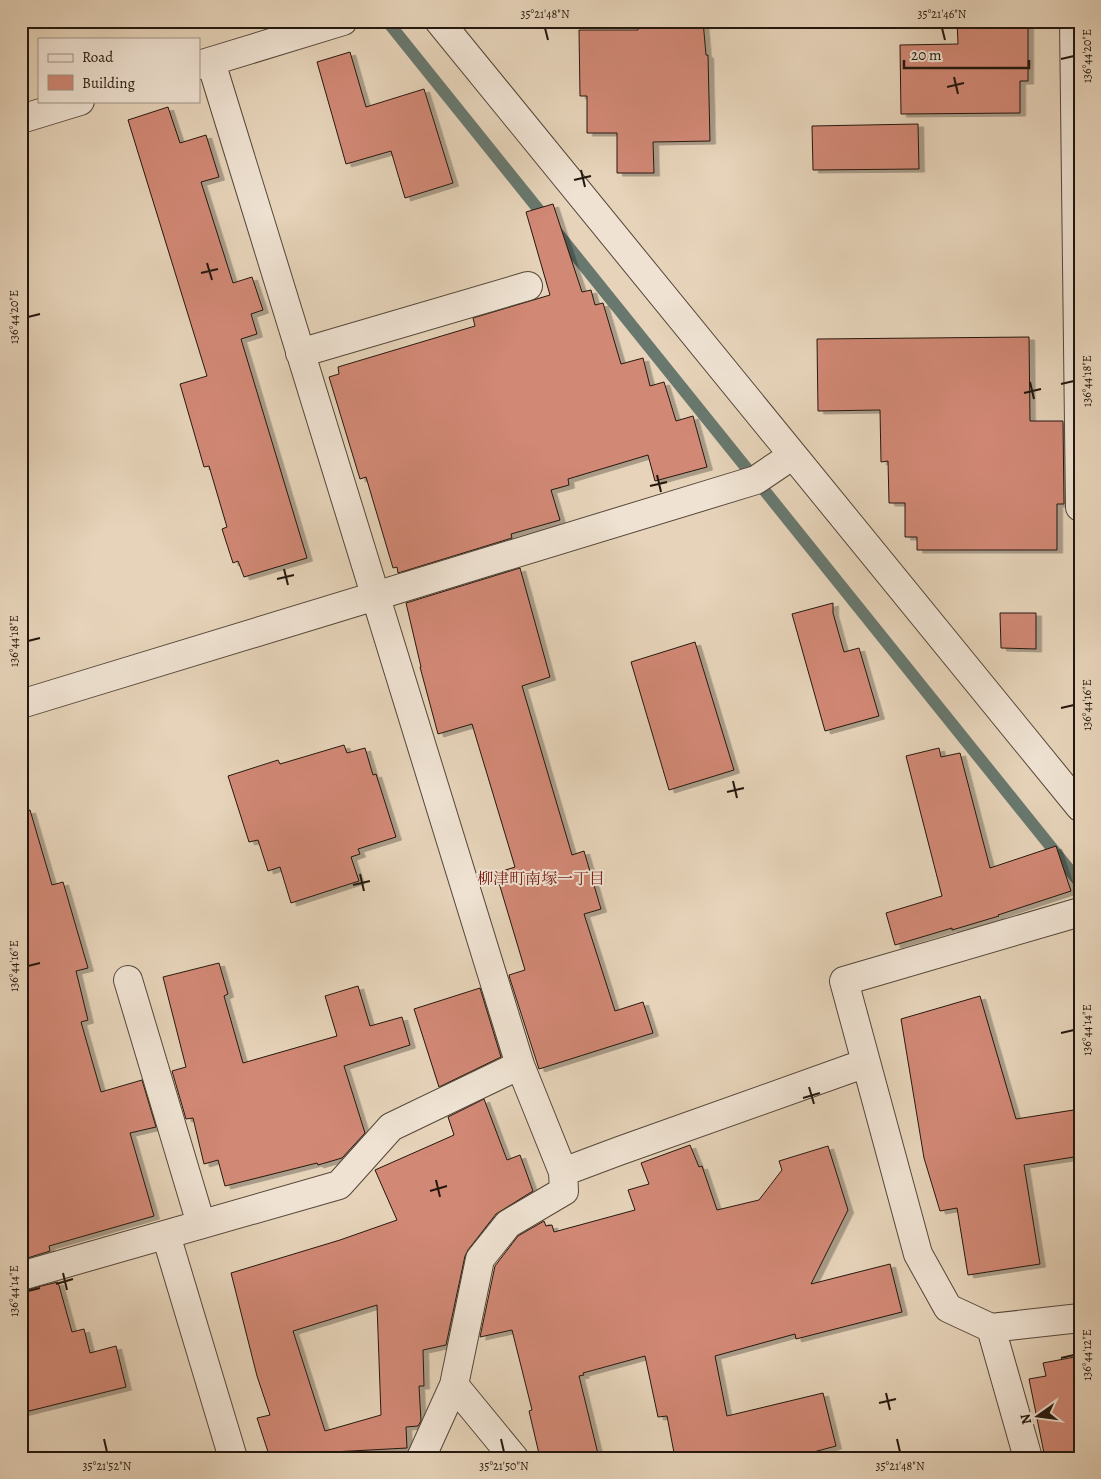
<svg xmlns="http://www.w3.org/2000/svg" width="1101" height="1479" font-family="Alegreya,'Noto Serif JP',serif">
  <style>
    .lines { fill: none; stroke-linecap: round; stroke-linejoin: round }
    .stream { stroke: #68786f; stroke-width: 12 }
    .building { fill: #d18875; stroke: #24180e; fill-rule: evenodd; filter: url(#shadow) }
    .minor-casing { stroke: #544739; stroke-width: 30 }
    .minor { stroke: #efe2d2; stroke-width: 28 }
    .ticks { fill: none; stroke: #24180e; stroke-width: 2 }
    .labels { text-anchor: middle; stroke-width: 4; stroke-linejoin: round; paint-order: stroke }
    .neighbourhood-label { font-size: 16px; fill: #7a1f14; stroke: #efe2d2 }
    .neatline { fill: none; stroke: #24180e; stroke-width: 2 }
    .ticks-label { font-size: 12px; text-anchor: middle; fill: #24180e }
  </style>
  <defs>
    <filter id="shadow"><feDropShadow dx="5.5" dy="3" stdDeviation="0" flood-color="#0004"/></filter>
  </defs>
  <rect width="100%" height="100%" fill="#e6d3b9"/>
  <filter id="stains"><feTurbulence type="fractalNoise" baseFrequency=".004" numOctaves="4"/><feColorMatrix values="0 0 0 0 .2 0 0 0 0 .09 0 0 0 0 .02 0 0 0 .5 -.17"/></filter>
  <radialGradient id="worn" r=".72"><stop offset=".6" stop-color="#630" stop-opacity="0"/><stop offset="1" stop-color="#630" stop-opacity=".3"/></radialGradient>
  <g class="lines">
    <path class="stream" d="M387,21L1080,883"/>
  </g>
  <path class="building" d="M638,21H703L706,55H708L710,141L653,142L654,173H617V133H587V96H580L579,30H638Z
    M957,21H1028V81H1020V113L901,114L900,45L958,44Z
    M350,52L366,107L424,89L453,183L405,198L391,151L346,164L317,62Z
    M168,107L180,143L206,135L219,177L201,182L233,283L252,277L263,310L251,314L257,334L241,339L307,558L244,577L238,561L233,563L222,529L227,527L209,466L204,467L180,384L207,376L128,120Z
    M918,124L919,169L813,170L812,126Z
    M553,204L582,292L591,290L595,305L603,303L621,364L643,358L650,386L664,382L676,421L693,416L707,467L655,481L648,455L568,479L569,485L551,490L560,520L511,534L512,538L398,573L397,567L393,568L366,477L360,479L329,377L339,374L338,367L475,326L473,318L550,295L526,212Z
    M1029,337L1030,421H1063L1064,504H1057V550H917V537H905V503H889L888,461L881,462L880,410L818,411L817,339Z
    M520,568L550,677L522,686L572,855L584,851L601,909L584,914L615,1011L643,1002L653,1033L539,1069L510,979L509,975L525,970L496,873L515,867L472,724L438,734L420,667H421L406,603Z
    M833,603V613L844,652L859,648L879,716L825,731L792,614Z
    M1000,613H1036V649L1001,648Z
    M695,642L734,770L669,790L631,662Z
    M344,745L347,753L365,748L373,775L376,774L396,837L358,849L360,854L351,857L359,881L291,903L280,867L268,871L258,840L249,842L228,776L278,760L280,764Z
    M939,748L941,757L960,753L990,868L1056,846L1071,891L998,915L999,916L952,930V928L895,945L886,913L942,896L906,756Z
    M30,810L52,885L63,882L88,968L76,971L88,1020L81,1022L101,1092L142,1080L156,1127L130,1133L154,1216L49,1246L50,1251L21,1260V812Z
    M219,963L228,994L224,996L243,1063L337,1036L325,996L358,986L370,1026L402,1017L410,1045L344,1066L365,1133L342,1158L318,1165L317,1163L225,1186L218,1160L204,1164L193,1118L186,1119L172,1071L186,1067L163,977Z
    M480,988L501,1057L439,1087L414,1009Z
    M980,996L1016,1119L1080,1109V1156L1024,1165L1040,1264L968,1275L957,1208L940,1211L924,1158L901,1019Z
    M484,1099L507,1160L520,1155L533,1191L496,1214L468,1250L465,1256L446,1345L423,1350L424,1386H419L421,1421L418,1426L406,1427L407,1448L332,1452L334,1458H270L257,1418L270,1415L257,1376L231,1273L340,1240L397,1220L375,1170L454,1135L448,1117ZM377,1305L381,1415L325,1431L293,1331Z
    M690,1145L699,1167L702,1166L717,1210L759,1200L782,1170L779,1161L828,1146L848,1210L811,1284L890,1264L902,1312L796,1339L795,1334L715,1356L727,1416L823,1393L836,1446L791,1458H741L740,1452L709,1458H675L667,1416L658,1417L645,1356L583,1373L584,1375L579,1376L599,1458H540L529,1411L532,1410L512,1330L480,1337L495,1266L518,1236L544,1221L546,1226L552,1225L554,1232L635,1210L628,1190L649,1184L641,1163Z
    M58,1282L72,1332L84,1329L90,1353L116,1346L126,1387L21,1413V1291Z
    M1080,1356V1458H1045L1029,1379L1046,1376L1043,1363Z"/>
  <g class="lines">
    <g class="minor-casing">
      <path id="minor" d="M439,21L1080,807
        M1074,21L1080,507
        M211,62L520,1065L563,1172
        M199,65L343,21
        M21,119L80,101
        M300,353L528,286
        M21,704L756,480L793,455
        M1080,912L844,981L918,1254L948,1308L991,1328L1080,1318
        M128,980L201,1224
        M166,1235L233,1458
        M21,1276L339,1185L391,1127L520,1065
        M991,1328L1028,1458
        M454,1385L514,1458
        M421,1458L454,1385L480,1259L508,1224L564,1191L563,1172L619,1151L866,1063"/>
    </g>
    <use href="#minor" class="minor"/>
  </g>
  <path class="ticks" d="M545,28L548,40M942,28L945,40M1061,59L1074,56M954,77L958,94M947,87L964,83M581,170L585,187M574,180L591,176M207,263L212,280M201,273L218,269M28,317L40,314M1030,382L1034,399M1061,384L1074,381M1024,393L1041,389M657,475L661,492M650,486L667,482M284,569L288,585M277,579L294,575M28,641L40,638M1061,708L1074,705M733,781L737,798M727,792L744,788M360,874L364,891M353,885L370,881M28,966L40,963M1061,1033L1074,1030M809,1087L814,1104M803,1098L820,1093M436,1180L440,1197M430,1191L447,1186M63,1273L67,1290M56,1284L73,1279M28,1291L40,1288M1061,1358L1074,1355M886,1393L890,1410M879,1403L896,1399M104,1439L107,1452M501,1439L504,1452M897,1439L900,1452"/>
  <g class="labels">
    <g class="neighbourhood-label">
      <text x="541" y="884">柳津町南塚一丁目</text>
    </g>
  </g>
  <rect width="1101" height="1479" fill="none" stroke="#e6d3b9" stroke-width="55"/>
  <rect x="38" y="38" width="162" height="65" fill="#efe2d2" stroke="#9e9184"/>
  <rect x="48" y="54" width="25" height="8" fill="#efe2d2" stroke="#9e9184"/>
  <text x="82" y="62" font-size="15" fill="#24180e">Road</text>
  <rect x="48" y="75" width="25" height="15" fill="#d18875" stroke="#9e9184"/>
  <text x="82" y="88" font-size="15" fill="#24180e">Building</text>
  <g transform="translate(1038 1416) rotate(256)" stroke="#efe2d2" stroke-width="4" paint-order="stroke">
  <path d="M0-4L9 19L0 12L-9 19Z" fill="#24180e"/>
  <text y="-8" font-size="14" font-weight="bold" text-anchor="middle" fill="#24180e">N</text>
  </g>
  <path d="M904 60v8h125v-8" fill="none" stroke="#24180e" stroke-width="2.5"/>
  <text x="911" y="60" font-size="15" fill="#24180e" stroke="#efe2d2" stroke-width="4" paint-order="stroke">20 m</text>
  <rect x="28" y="28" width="1046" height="1424" class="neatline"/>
  <g class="ticks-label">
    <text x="545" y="18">35°21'48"N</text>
    <text x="942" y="18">35°21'46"N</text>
    <text transform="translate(1087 56) rotate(-90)" y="4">136°44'20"E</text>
    <text transform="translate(14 317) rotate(-90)" y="4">136°44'20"E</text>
    <text transform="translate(1087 381) rotate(-90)" y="4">136°44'18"E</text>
    <text transform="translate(14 641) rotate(-90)" y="4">136°44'18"E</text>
    <text transform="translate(1087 705) rotate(-90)" y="4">136°44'16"E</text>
    <text transform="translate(14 966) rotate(-90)" y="4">136°44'16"E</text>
    <text transform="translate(1087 1030) rotate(-90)" y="4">136°44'14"E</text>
    <text transform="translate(14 1291) rotate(-90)" y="4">136°44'14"E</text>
    <text transform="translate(1087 1355) rotate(-90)" y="4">136°44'12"E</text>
    <text x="107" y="1470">35°21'52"N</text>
    <text x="504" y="1470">35°21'50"N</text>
    <text x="900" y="1470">35°21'48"N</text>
  </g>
  <rect width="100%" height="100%" filter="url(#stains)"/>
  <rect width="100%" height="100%" fill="url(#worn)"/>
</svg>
